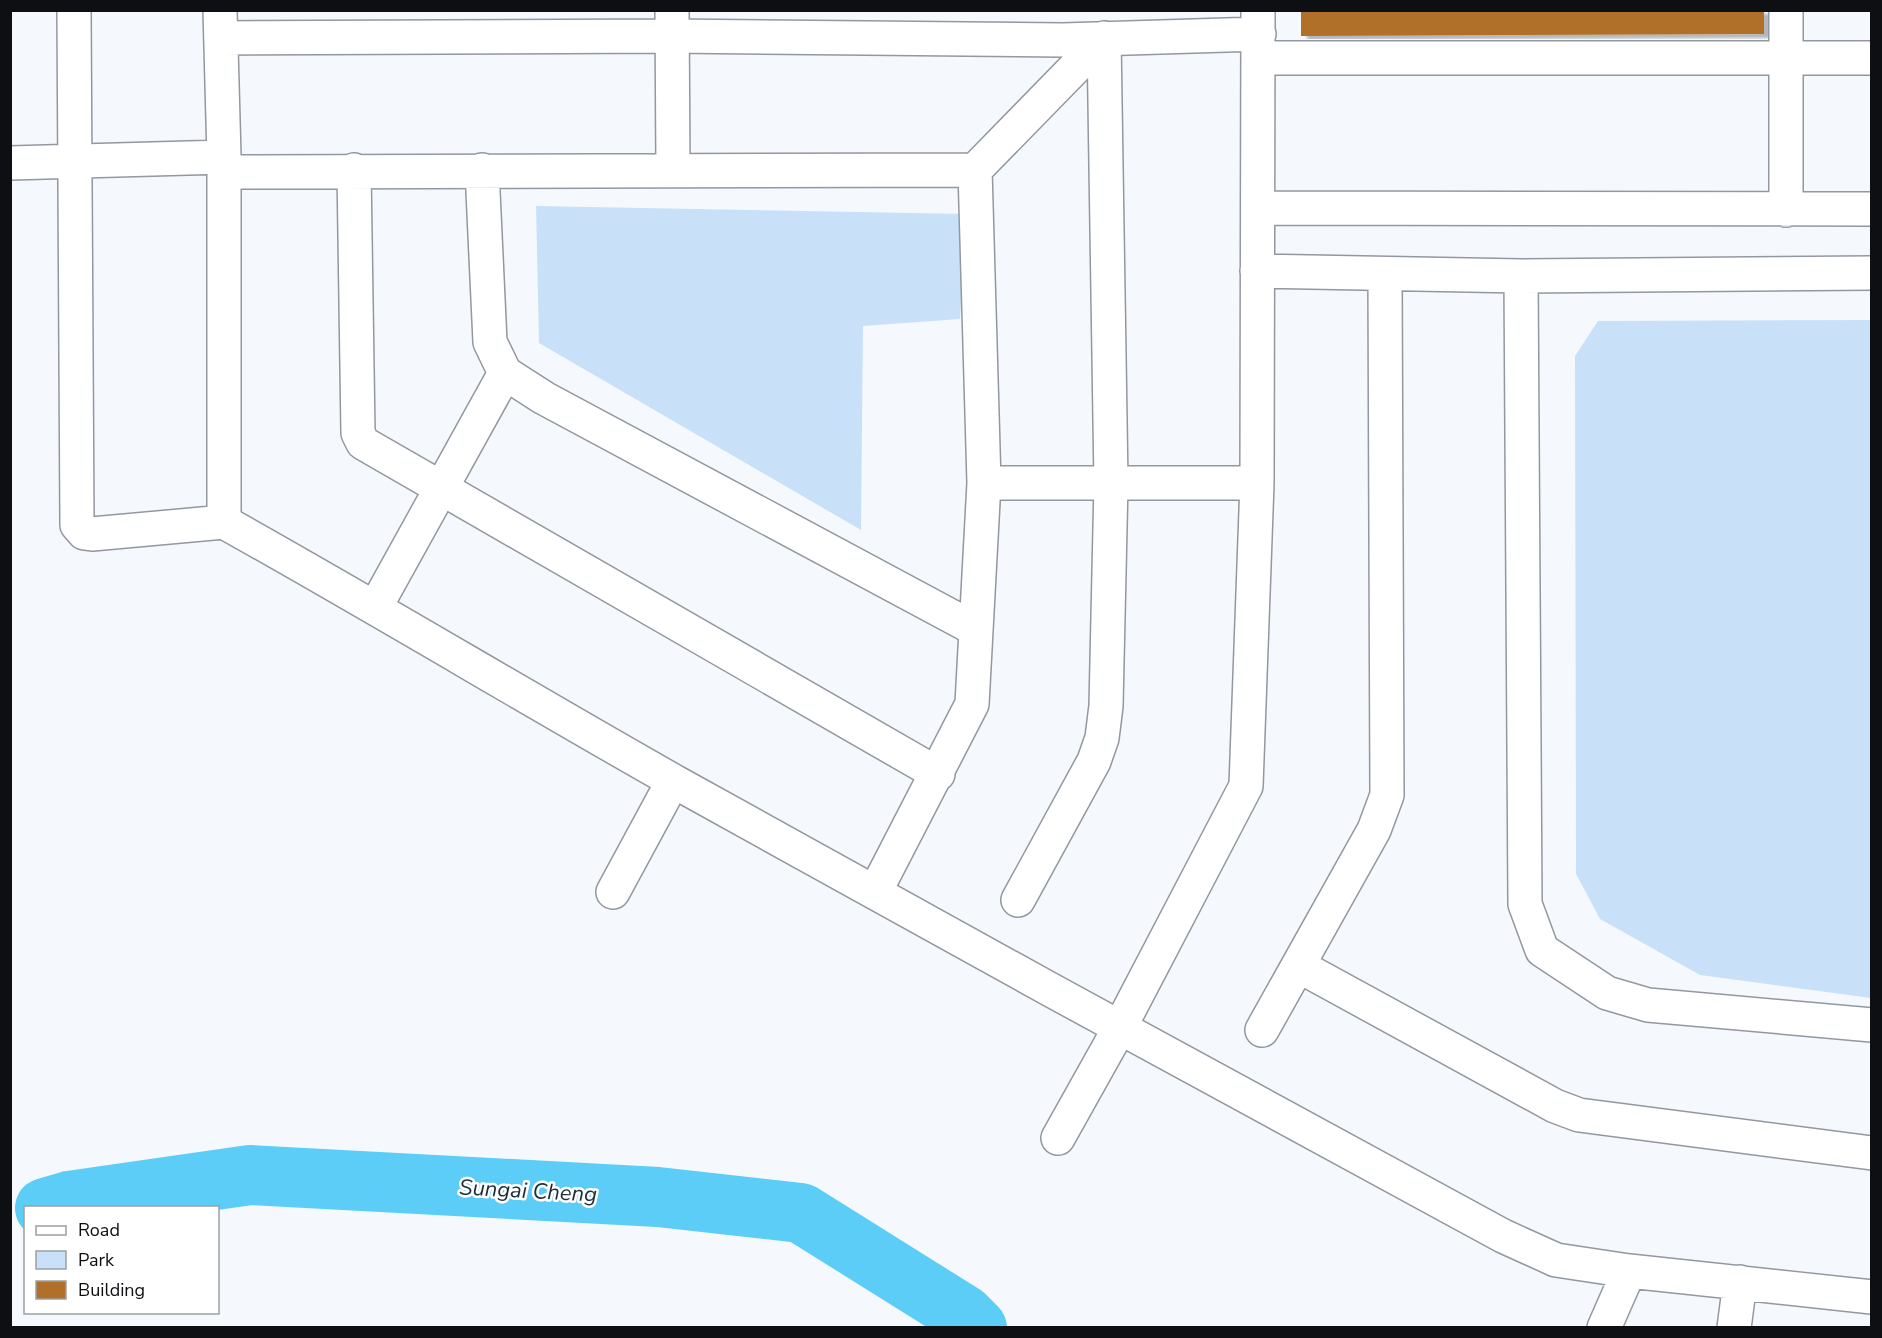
<svg xmlns="http://www.w3.org/2000/svg" width="1882" height="1338" font-family="'Nunito Sans',sans-serif">
  <style>
    .green { fill: #c8e1f9 }
    .lines { fill: none; stroke-linecap: round; stroke-linejoin: round }
    .river { stroke: #5ccdf6; stroke-width: 60 }
    .building { fill: #b07029; filter: url(#shadow) }
    .minor-casing { stroke: #91989f; stroke-width: 36 }
    .minor { stroke: #fff; stroke-width: 33 }
    .labels { text-anchor: middle; stroke-width: 5; stroke-linejoin: round; paint-order: stroke }
    .water-label { font-size: 22px; font-style: italic; fill: #1b2f37; stroke: #fff }
  </style>
  <defs>
    <filter id="shadow"><feDropShadow dx="6" dy="4" stdDeviation="1.5" flood-color="#0004"/></filter>
  </defs>
  <rect width="100%" height="100%" fill="#f5f9fe"/>
  <path class="green" d="M536,206L967,214L960,319L863,326L861,530L539,343Z
    M1871,320H1872L1871,998L1700,975L1600,919L1576,874L1575,356L1598,321Z"/>
  <g class="lines">
    <path class="river" d="M45,1208L69,1201L250,1175L658,1197L801,1213L964,1315L977,1328"/>
  </g>
  <path class="building" d="M1301,10H1764V34L1301,36Z"/>
  <g class="lines">
    <g class="minor-casing">
      <path id="minor" d="M74,10L77,525L84,533L92,534L224,522
        M220,10L224,157V522C376,607 525,697 677,783C951,936 1227,1087 1503,1236L1556,1260L1629,1271L1872,1297
        M672,10L673,169
        M1786,10V210
        M221,38L671,36L1063,40L1259,34
        M1258,58H1872
        M10,163L224,157
        M354,170L358,433L363,443L938,774
        M482,170L490,342L505,373L544,398L975,629
        M975,170L1104,38
        M224,172L975,170L984,483L972,704L875,892
        M1258,208L1872,209
        M1257,271L1521,276L1872,273
        M1521,276L1525,904L1542,950L1607,993L1648,1005L1872,1025
        M984,483H1257
        M376,606L505,373
        M613,892L673,781
        M1018,900L1094,761L1102,738L1106,706L1111,483L1104,38
        M1299,966L1555,1106L1579,1115L1872,1153
        M1262,1030L1374,830L1387,795L1385,274
        M1058,1138L1119,1029L1246,786L1257,483L1258,10
        M1604,1328L1629,1271
        M1734,1328L1740,1282"/>
    </g>
    <use href="#minor" class="minor"/>
  </g>
  <g class="labels">
    <g class="water-label">
      <text transform="translate(528 1190) rotate(3)" y="8">Sungai Cheng</text>
    </g>
  </g>
  <rect width="1882" height="1338" fill="none" stroke="#0d0f12" stroke-width="24"/>
  <rect x="24" y="1206" width="195" height="108" fill="#ffffff" stroke="#9e9fa0" stroke-width="1.5"/>
  <rect x="36" y="1226" width="30" height="9" fill="#ffffff" stroke="#9e9fa0" stroke-width="1.5"/>
  <text x="78" y="1236" font-size="18" fill="#0d0f12">Road</text>
  <rect x="36" y="1251" width="30" height="18" fill="#c8e1f9" stroke="#9e9fa0" stroke-width="1.5"/>
  <text x="78" y="1266" font-size="18" fill="#0d0f12">Park</text>
  <rect x="36" y="1281" width="30" height="18" fill="#b07029" stroke="#9e9fa0" stroke-width="1.5"/>
  <text x="78" y="1296" font-size="18" fill="#0d0f12">Building</text>
</svg>
